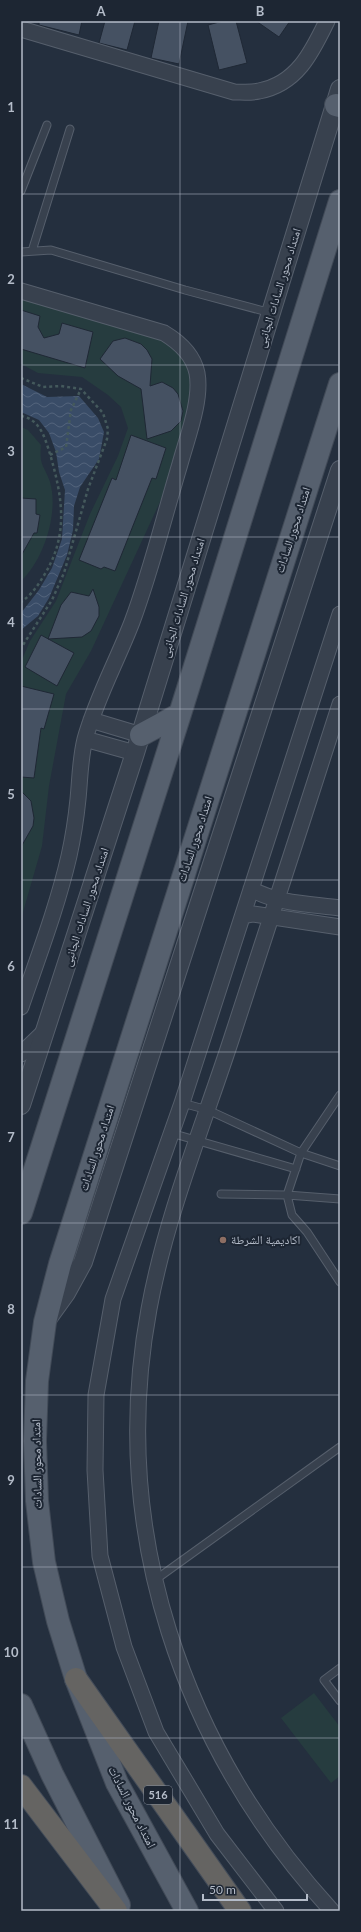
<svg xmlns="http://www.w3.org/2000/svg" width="361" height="1932" font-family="Lato,'Noto Naskh Arabic',sans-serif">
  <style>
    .grass { fill: #263c3f }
    .water { fill: url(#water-waves) }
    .building { fill: #455162; stroke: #1f2835 }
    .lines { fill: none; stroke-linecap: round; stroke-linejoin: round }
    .service-casing { stroke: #565f6c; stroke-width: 9 }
    .minor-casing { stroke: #565f6c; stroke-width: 17 }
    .tertiary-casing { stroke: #565f6c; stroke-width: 20 }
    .primary-casing { stroke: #414a57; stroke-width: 24 }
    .trunk-casing { stroke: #434c59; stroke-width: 24 }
    .path { stroke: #44595c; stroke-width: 2.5; stroke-dasharray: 3 3; stroke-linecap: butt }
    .service { stroke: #38414e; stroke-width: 7 }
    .minor { stroke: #38414e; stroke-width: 15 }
    .tertiary { stroke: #38414e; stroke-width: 18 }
    .primary { stroke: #56606e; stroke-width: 22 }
    .trunk { stroke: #656462; stroke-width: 22 }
    .grid { fill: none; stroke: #b4bcc9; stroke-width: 1; stroke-opacity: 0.55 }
    .education-dot { fill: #8d6e63; stroke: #1d2633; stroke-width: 1.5 }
    .labels { text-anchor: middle; stroke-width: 4; stroke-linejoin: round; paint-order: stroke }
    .shield { fill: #1d2633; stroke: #878f9c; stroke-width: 1 }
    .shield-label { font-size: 11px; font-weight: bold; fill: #b4bcc9 }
    .street-label { font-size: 12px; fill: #b4bcc9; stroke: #1d2633 }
    .poi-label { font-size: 12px; fill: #b4bcc9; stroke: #1d2633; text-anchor: start }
    .neatline { fill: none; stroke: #b4bcc9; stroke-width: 1.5 }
    .grid-label { font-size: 13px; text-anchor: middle; font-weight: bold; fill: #b4bcc9 }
  </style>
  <defs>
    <pattern id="water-waves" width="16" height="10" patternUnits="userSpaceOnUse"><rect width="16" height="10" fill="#394c67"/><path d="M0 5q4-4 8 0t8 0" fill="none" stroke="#53647b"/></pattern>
  </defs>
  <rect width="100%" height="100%" fill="#242f3e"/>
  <path class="grass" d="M21,297L174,344L183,359L193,380L194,401L165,491L91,651L66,694L49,786L42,846L21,919V662L30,641L56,601L90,514L118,456L128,428L121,407L108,395L82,377L38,373L21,364Z
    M21,427L28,430L41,445C39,467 44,464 50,482C59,512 44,560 21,581Z
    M314,1693L340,1727V1776L331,1783L281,1718Z"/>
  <path class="water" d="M21,384L47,397L79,396L98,418L104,432L99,459L80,487L74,506L73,530L67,555L49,598L38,616L21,630V613L39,590L52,568L62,539L65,490L59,472L56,452L49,433L39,420L21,412Z"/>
  <path class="building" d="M39,21H82L79,35L39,25Z
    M105,21H135L127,50L99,43Z
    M159,21H188L179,64L151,58Z
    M223,21H236L247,63L219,70L208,25Z
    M256,21H290L279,37Z
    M21,310L40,316L38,327L44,338L59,334L62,323L93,332L85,368L21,349Z
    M125,338L141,344L147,350L152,359L150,386L162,382L173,388L178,394L183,411L181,421L171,431L147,439L141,389L118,376L100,359L113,341Z
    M131,435L166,448L156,479L152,478L115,571L104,567L101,569L79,560L112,478L116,480Z
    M21,498L36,499V514L40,515L37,533H34L21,556Z
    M93,589L99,607V616L91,631L82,637L48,639L61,605L71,592L89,596Z
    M41,635L74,653L57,686L25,667Z
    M21,686L54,694L44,729L41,728L34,778L21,777Z
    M21,791L31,801L34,818L33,826L21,847Z"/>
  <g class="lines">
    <g class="service-casing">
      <path id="service" d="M21,191L47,125
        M32,251L70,129
        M21,252L51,250L185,290L271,313
        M340,1095L301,1153L287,1195L292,1215L307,1232L340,1282
        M182,1103L208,1110L301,1153L340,1166
        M171,1133L296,1169
        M221,1194L287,1195L340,1199
        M155,1580L340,1447
        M340,1668L324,1680L340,1701"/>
    </g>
    <g class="minor-casing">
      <path id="minor" d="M21,29L234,92C242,92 251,93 259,91C297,84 312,52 327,21
        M21,291L164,333C179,342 193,354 197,373C202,400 187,438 180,464C164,517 151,571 132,622C117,661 96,699 85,739C80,759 80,779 78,799C76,819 73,838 69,856C57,908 38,957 21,1007
        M91,720L141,735
        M85,739L135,753
        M251,889C278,904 310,904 340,908
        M243,916L253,914L340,927
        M21,1054L46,1030
        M276,1911L217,1834L156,1732L124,1647L100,1556L95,1470L96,1395L113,1299L182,1103L340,614
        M332,1911C182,1747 108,1530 149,1309C166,1216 203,1126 232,1037C269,926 304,815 340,704"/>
    </g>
    <g class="tertiary-casing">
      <path id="tertiary" d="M21,1105L135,753L340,89
        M48,1318L66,1293L83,1262L340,470"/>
    </g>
    <g class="primary-casing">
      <path id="primary" d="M336,105L340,106
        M141,735L180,714
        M21,1213L180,714L340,201
        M21,1705L52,1774L119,1905
        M187,1911L117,1783L76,1679L58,1621L44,1562L37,1501L35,1441L37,1381L45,1322L60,1264L340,384"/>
    </g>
    <g class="trunk-casing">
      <path id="trunk" d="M76,1679L240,1911
        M21,1786L116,1911"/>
    </g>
    <path class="path" d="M21,378L43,387L61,386L81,389L103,413L108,429L107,439L88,489L64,573L52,600L21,648
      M21,416C40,419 45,438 50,454C63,499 69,536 43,577C37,587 30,596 21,602
      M50,455L66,447L71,410L81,389"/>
    <use href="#service" class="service"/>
    <use href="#minor" class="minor"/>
    <use href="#tertiary" class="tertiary"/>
    <use href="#primary" class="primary"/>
    <use href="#trunk" class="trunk"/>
  </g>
  <path class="grid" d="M180,21V1911M21,194H340M21,365H340M21,537H340M21,709H340M21,880H340M21,1052H340M21,1223H340M21,1395H340M21,1567H340M21,1738H340"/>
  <circle class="education-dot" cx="223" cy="1240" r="4"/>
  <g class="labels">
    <rect class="shield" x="144" y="1786" width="28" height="18" rx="3"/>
    <g class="shield-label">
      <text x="158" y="1799">516</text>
    </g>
    <g class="street-label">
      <text transform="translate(279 288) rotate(-73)" y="4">امتداد محور السادات الجانبى</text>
      <text transform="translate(293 530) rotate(-72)" y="4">امتداد محور السادات</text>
      <text transform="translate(183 598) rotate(-73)" y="4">امتداد محور السادات الجانبى</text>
      <text transform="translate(195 839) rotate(-72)" y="4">امتداد محور السادات</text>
      <text transform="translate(86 907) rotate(-72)" y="4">امتداد محور السادات الجانبى</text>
      <text transform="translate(97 1148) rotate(-72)" y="4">امتداد محور السادات</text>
      <text transform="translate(37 1464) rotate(-91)" y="4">امتداد محور السادات</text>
      <text transform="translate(132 1807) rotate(63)" y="4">امتداد محور السادات</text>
    </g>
    <g class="poi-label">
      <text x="231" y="1244">اكاديمية الشرطة</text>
    </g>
  </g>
  <rect width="361" height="1932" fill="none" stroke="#1d2633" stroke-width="44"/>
  <path d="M203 1894v6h104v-6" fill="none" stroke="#b4bcc9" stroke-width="2"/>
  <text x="209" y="1894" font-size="12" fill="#b4bcc9" stroke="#1d2633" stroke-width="3" paint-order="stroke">50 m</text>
  <rect x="22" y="22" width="317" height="1888" class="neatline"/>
  <g class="grid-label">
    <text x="101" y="16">A</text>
    <text x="260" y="16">B</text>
    <text x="11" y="112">1</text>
    <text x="11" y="284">2</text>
    <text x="11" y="456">3</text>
    <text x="11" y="627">4</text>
    <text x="11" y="799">5</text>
    <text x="11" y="971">6</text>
    <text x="11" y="1142">7</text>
    <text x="11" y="1314">8</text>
    <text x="11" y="1485">9</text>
    <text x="11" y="1657">10</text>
    <text x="11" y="1829">11</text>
  </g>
</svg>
